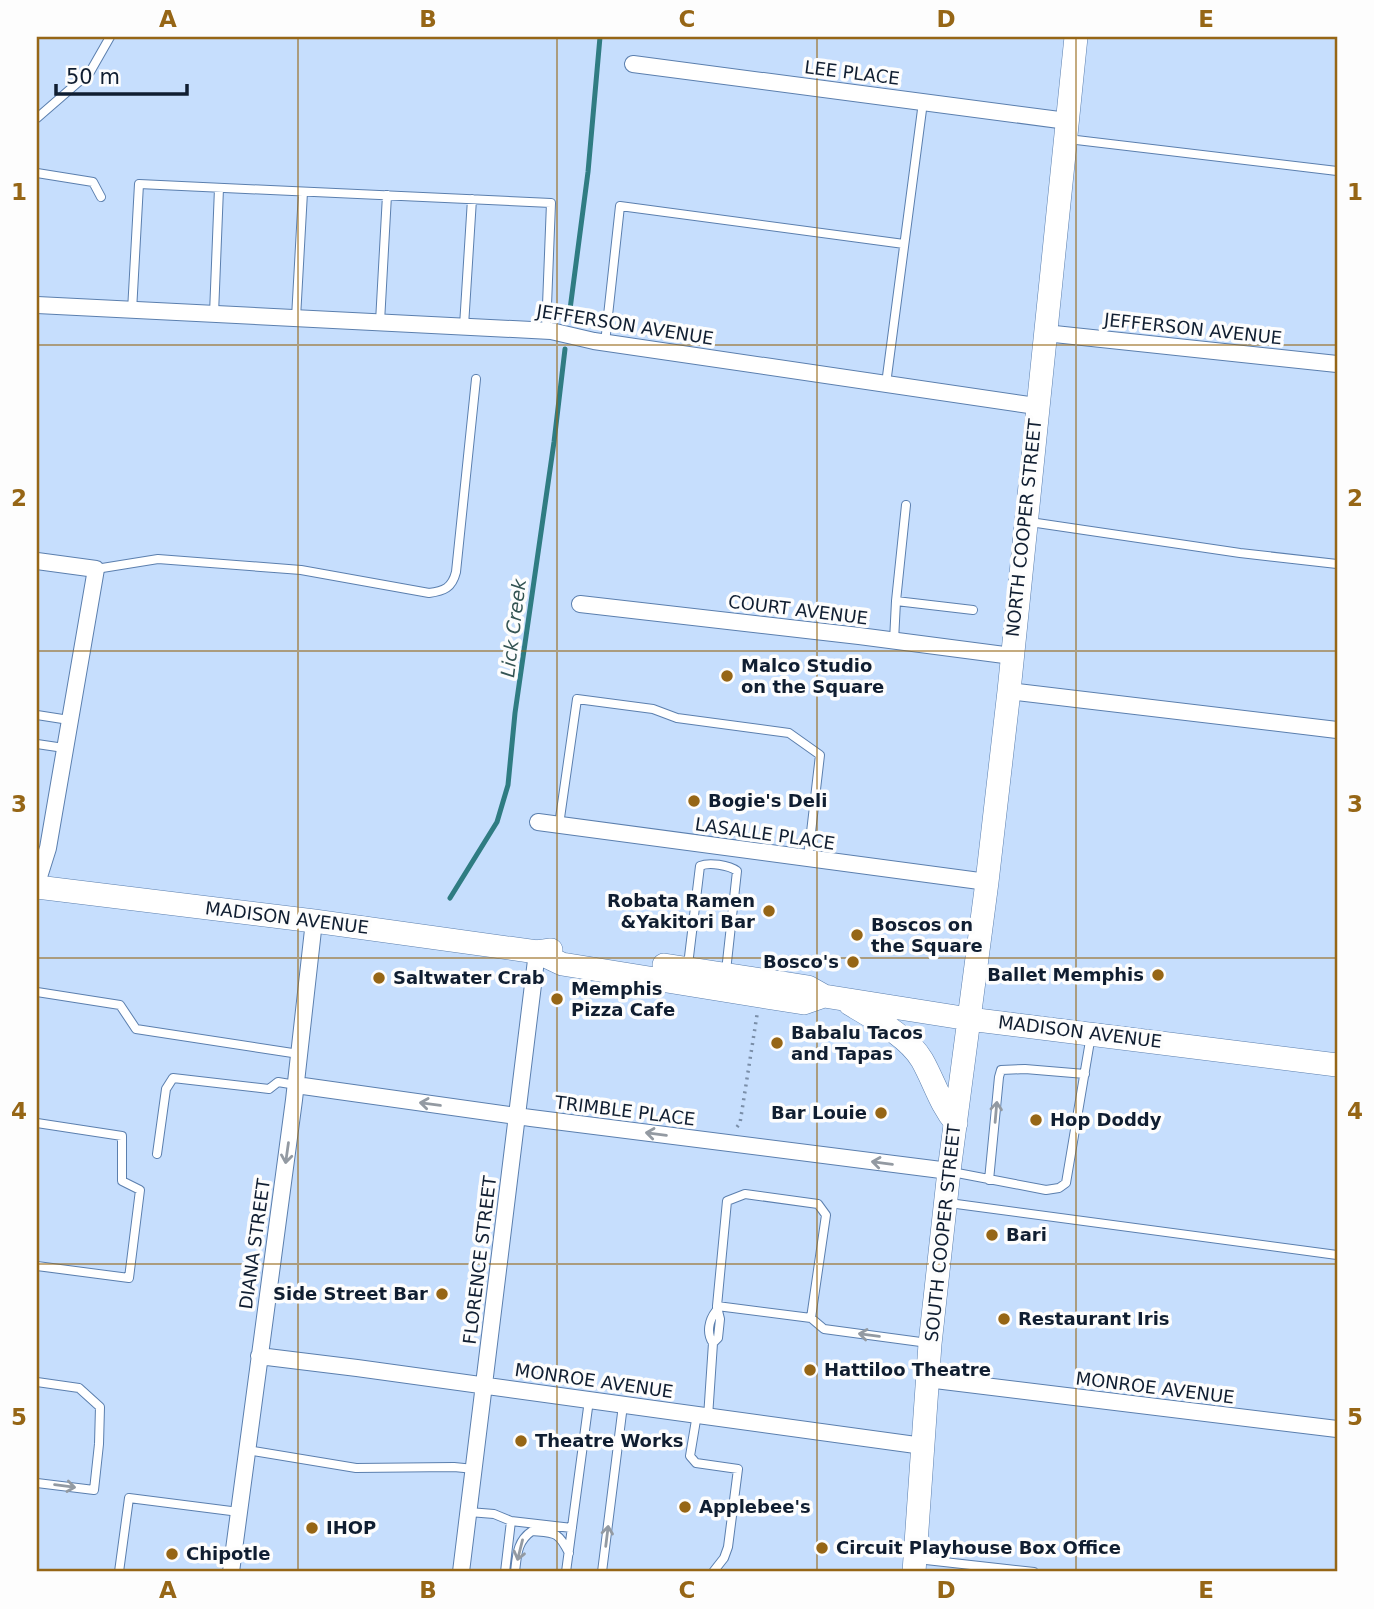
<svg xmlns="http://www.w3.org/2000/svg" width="1374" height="1609" font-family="'DejaVu Sans',sans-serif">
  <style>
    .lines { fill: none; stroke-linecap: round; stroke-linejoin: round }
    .stream { stroke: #2f7c82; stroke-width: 5 }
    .lane-casing { stroke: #5b7fae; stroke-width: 10 }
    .street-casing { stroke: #5b7fae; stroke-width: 18 }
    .secondary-casing { stroke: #5b7fae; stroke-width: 24 }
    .path { stroke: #7a8ea8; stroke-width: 3.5; stroke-dasharray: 2 5; stroke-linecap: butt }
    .lane { stroke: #fff; stroke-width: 8 }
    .street { stroke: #fff; stroke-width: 16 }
    .secondary { stroke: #fff; stroke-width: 23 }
    .oneway { stroke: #939aa2 }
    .grid { fill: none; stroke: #966616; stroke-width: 2; stroke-opacity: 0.55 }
    .poi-dot { fill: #966616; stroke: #fdfdfd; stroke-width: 2.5 }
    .labels { text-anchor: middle; stroke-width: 7; stroke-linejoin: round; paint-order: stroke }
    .street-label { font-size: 18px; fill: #101e31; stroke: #fdfdfd }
    .poi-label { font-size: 18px; font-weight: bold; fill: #101e31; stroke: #fdfdfd; text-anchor: start }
    .water-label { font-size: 19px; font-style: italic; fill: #345453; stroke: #fdfdfd }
    .neatline { fill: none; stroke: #966616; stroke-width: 2.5 }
    .grid-label { font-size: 23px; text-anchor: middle; font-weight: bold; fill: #966616 }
  </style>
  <rect width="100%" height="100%" fill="#c6defd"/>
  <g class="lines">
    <path class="stream" d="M569,317L588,172L600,37
      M450,898L497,822L508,785L515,713L554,442L565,349"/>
    <g class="lane-casing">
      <path id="lane" d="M37,118L90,72L110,37
        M1068,139L1337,171
        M37,173L93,182L101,197
        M132,311L139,184L551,203L546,331
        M214,314L219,188
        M296,318L303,192
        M380,322L387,195
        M464,326L472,199
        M605,343L620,206L904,244
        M886,384L923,102
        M1030,522L1240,553L1337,564
        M96,569L158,559L301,570L429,593C444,591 452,588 456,572L476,379
        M896,601L973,610
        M894,641L896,601L906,505
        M37,715L69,720
        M37,744L64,748
        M559,825L577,699L653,709L677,718L789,733L820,755L808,858
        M688,965L700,866C709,862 729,865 737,871L726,971
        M37,992L120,1005L136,1029L299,1054
        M37,1123L122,1136V1181L140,1190L129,1278L37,1266
        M157,1154L166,1089L173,1078L269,1089L278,1082L296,1085
        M952,1172L1046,1190L1059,1188L1066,1183L1091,1035
        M989,1180L999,1077L1001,1070L1025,1069L1085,1074
        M949,1203L1337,1255
        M811,1318L826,1215L818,1204L745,1194L727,1201L717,1306L811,1318L824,1329L928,1343
        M713,1343L718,1338L720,1319L717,1307
        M37,1382L79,1388L100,1407L99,1444L94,1490L37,1483
        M697,1414L690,1456L696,1463L738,1469L728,1547L724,1558L713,1572
        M708,1417L713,1343C706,1333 709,1320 716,1311
        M247,1450L356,1468L454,1467L474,1469
        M469,1512L494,1514L511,1521L572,1528
        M917,1559L1034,1572
        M119,1572L129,1498L239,1512
        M505,1572L511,1521
        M515,1572C517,1555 517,1541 532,1531C555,1533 558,1531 569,1553
        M566,1572L589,1400
        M602,1572L623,1405"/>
    </g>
    <g class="street-casing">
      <path id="street" d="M633,64L1067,121
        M37,305L551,331L594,341L1036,406
        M1045,333L1337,364
        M37,561L96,569L48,848L37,883
        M580,604L859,636L1012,656
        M1009,691L1337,730
        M538,822L987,882
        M296,1085L531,1118L949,1171
        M259,1356L357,1368L923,1446
        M927,1379L1337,1429
        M231,1572L294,1100L314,921
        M461,1572L537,952"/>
    </g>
    <g class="secondary-casing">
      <path id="secondary" d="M37,887L314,921L537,952L551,950
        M537,952L562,964L804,1003L824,996L969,1019L1337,1065
        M664,965L808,987L824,996
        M850,1004C873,1018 908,1036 922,1060C934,1081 940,1104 956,1123
        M914,1572L930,1344L949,1171L987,882L1009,691L1076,37"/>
    </g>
    <path class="path" d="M737,1127L740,1123L757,1015"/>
    <use href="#lane" class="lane"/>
    <use href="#street" class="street"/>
    <use href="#secondary" class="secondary"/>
  </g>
  <defs><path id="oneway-shaft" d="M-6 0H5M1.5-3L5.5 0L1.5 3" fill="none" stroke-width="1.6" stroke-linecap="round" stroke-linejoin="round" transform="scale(1.75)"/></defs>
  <g class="oneway">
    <use href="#oneway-shaft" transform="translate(430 1104) rotate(-172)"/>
    <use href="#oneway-shaft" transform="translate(996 1112) rotate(-85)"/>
    <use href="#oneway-shaft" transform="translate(656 1134) rotate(-173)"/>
    <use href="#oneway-shaft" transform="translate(287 1153) rotate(98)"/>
    <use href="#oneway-shaft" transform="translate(882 1163) rotate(-173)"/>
    <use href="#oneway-shaft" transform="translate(869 1335) rotate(-173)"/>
    <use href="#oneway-shaft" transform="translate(65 1486) rotate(7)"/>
    <use href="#oneway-shaft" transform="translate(607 1536) rotate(-83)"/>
    <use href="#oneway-shaft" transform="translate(520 1550) rotate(104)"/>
  </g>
  <path class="grid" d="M298,37V1572M557,37V1572M817,37V1572M1076,37V1572M37,345H1337M37,651H1337M37,958H1337M37,1264H1337"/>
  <g class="poi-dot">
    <circle cx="727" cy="676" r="7"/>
    <circle cx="694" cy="801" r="7"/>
    <circle cx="769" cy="911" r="7"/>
    <circle cx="857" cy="935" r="7"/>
    <circle cx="853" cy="962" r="7"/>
    <circle cx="1158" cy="975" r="7"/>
    <circle cx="379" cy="978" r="7"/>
    <circle cx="557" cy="999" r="7"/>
    <circle cx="777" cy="1043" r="7"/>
    <circle cx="881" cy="1113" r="7"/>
    <circle cx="1036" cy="1120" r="7"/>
    <circle cx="992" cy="1235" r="7"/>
    <circle cx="442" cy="1294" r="7"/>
    <circle cx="1004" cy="1319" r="7"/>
    <circle cx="810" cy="1370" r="7"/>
    <circle cx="521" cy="1441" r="7"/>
    <circle cx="685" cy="1507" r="7"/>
    <circle cx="312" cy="1528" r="7"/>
    <circle cx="822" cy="1548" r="7"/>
    <circle cx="172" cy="1554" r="7"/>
  </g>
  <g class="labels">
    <g class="street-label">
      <text transform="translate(852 73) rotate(7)" y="6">LEE PLACE</text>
      <text transform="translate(625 325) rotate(9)" y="6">JEFFERSON AVENUE</text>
      <text transform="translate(1193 329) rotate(6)" y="6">JEFFERSON AVENUE</text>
      <text transform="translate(1024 528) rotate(-84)" y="6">NORTH COOPER STREET</text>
      <text transform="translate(798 610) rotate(7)" y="6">COURT AVENUE</text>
      <text transform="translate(765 834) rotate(8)" y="6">LASALLE PLACE</text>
      <text transform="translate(287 918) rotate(7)" y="6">MADISON AVENUE</text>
      <text transform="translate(1080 1032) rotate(7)" y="6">MADISON AVENUE</text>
      <text transform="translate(625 1111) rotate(7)" y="6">TRIMBLE PLACE</text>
      <text transform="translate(943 1233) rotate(-84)" y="6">SOUTH COOPER STREET</text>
      <text transform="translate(255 1244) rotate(-82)" y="6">DIANA STREET</text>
      <text transform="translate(480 1260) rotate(-83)" y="6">FLORENCE STREET</text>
      <text transform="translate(594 1381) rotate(8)" y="6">MONROE AVENUE</text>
      <text transform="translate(1155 1388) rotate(7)" y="6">MONROE AVENUE</text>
    </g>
    <g class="poi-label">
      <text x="741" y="672">Malco Studio<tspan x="741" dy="21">on the Square</tspan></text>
      <text x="708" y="807">Bogie's Deli</text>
      <text x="755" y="907" text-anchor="end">Robata Ramen<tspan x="755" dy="21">&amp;Yakitori Bar</tspan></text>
      <text x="871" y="931">Boscos on<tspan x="871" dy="21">the Square</tspan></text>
      <text x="839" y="968" text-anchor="end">Bosco's</text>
      <text x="1144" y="981" text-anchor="end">Ballet Memphis</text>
      <text x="393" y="984">Saltwater Crab</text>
      <text x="571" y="995">Memphis<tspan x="571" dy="21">Pizza Cafe</tspan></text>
      <text x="791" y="1039">Babalu Tacos<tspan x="791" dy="21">and Tapas</tspan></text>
      <text x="867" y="1119" text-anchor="end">Bar Louie</text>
      <text x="1050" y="1126">Hop Doddy</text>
      <text x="1006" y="1241">Bari</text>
      <text x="428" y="1300" text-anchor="end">Side Street Bar</text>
      <text x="1018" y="1325">Restaurant Iris</text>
      <text x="824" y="1376">Hattiloo Theatre</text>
      <text x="535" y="1447">Theatre Works</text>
      <text x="699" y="1513">Applebee's</text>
      <text x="326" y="1534">IHOP</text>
      <text x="836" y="1554">Circuit Playhouse Box Office</text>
      <text x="186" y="1560">Chipotle</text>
    </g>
    <g class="water-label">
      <text transform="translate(513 628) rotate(-83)" y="7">Lick Creek</text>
    </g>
  </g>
  <rect width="1374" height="1609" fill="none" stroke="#fdfdfd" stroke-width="77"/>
  <path d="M56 84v10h131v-10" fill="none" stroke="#101e31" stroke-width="3.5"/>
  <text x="66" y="84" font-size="21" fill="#101e31" stroke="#fdfdfd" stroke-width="5" paint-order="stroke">50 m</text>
  <rect x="38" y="38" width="1298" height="1532" class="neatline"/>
  <g class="grid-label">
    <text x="168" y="27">A</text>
    <text x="428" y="27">B</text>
    <text x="687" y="27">C</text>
    <text x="946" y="27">D</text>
    <text x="1206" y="27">E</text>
    <text x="19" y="200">1</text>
    <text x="1355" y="200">1</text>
    <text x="19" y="506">2</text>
    <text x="1355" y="506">2</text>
    <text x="19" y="812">3</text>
    <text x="1355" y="812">3</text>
    <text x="19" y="1119">4</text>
    <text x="1355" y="1119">4</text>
    <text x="19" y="1425">5</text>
    <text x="1355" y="1425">5</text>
    <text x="168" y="1598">A</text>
    <text x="428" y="1598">B</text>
    <text x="687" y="1598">C</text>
    <text x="946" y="1598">D</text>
    <text x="1206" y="1598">E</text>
  </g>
</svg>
